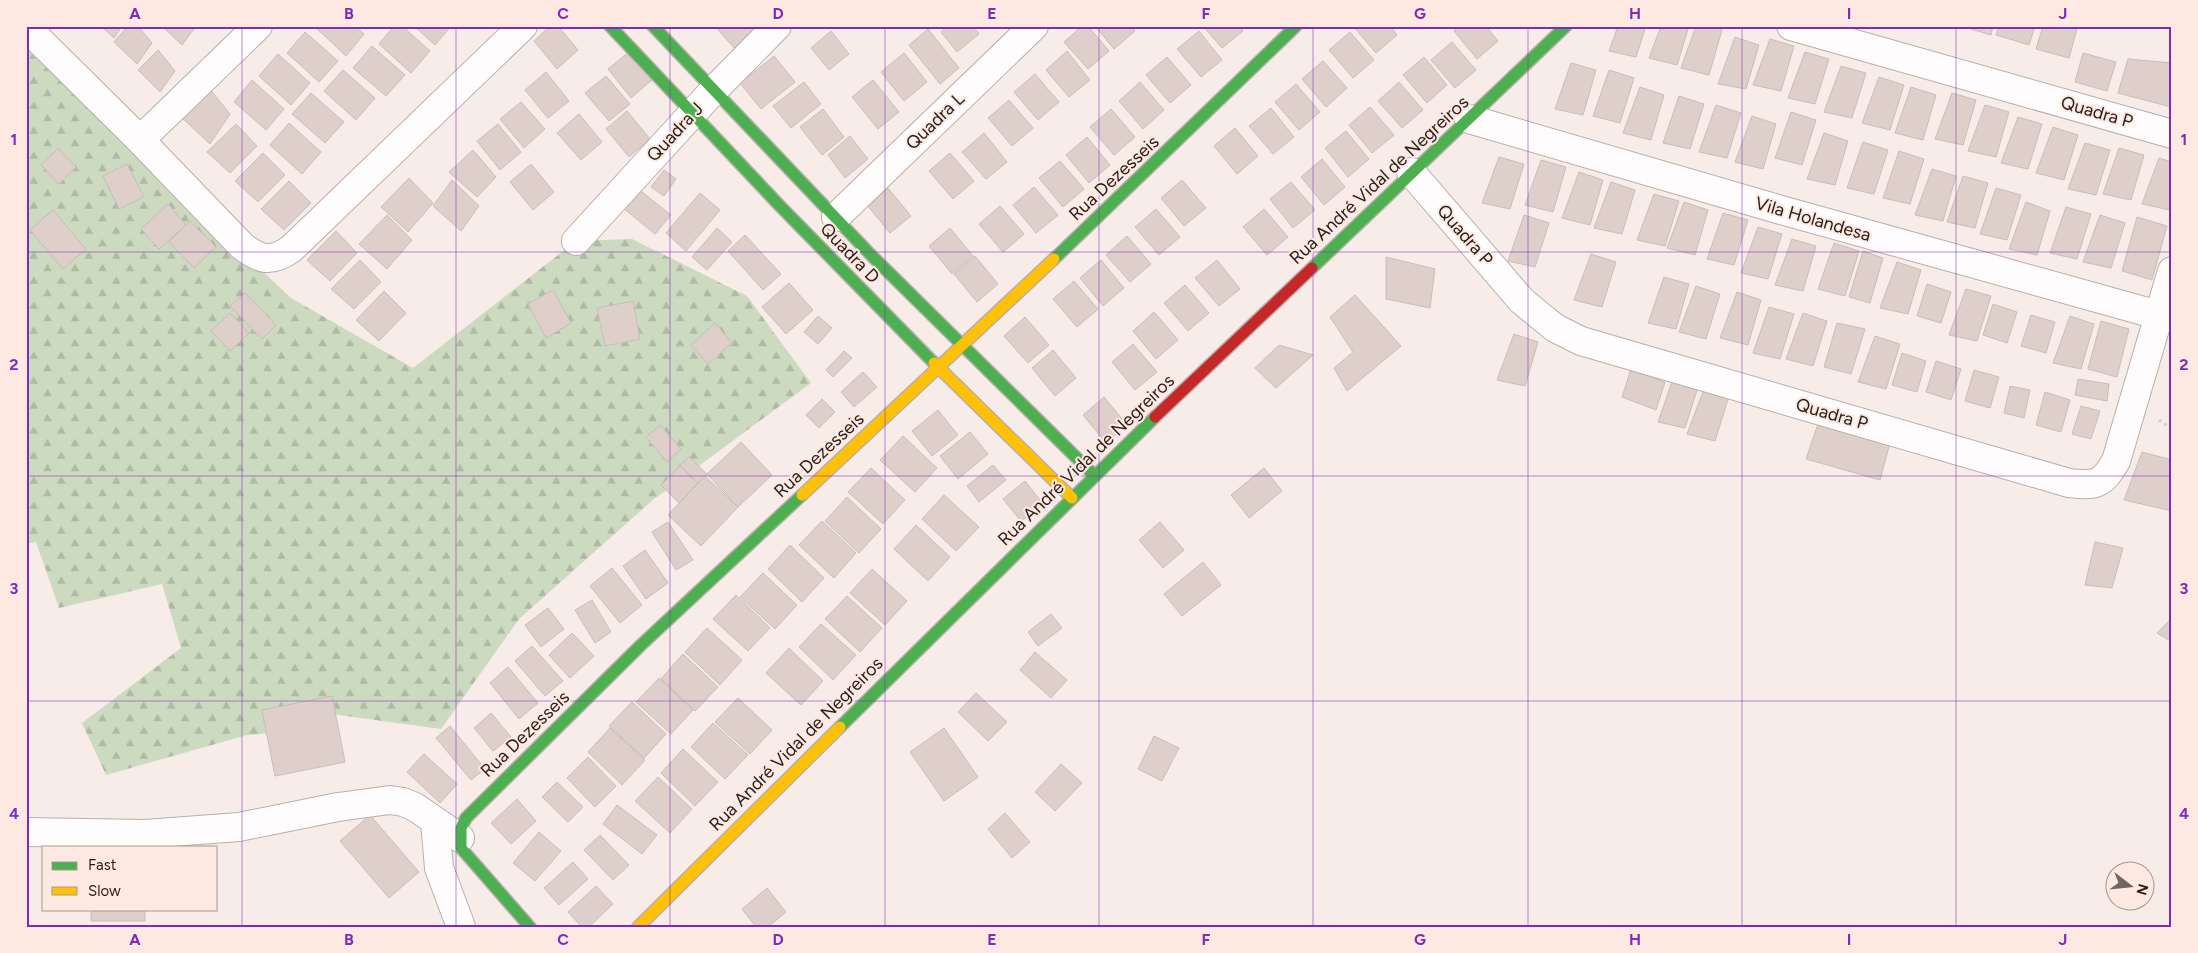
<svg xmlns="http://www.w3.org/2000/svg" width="2198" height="953" font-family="Figtree,sans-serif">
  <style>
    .forest { fill: url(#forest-firs) }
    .building { fill: #dfcfca; stroke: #c8bdb9 }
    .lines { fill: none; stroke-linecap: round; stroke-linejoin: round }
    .street-casing { stroke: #b9aeaa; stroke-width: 30 }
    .fast-casing { stroke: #b9aeaa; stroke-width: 14 }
    .slow-casing { stroke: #b9aeaa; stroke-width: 14 }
    .jam-casing { stroke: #b9aeaa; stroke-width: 14 }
    .path { stroke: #d0ccca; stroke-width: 3; stroke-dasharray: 2.5 4; stroke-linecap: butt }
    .street { stroke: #fefcfc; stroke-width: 28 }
    .fast { stroke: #4caf50; stroke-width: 11 }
    .slow { stroke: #ffc107; stroke-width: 11 }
    .jam { stroke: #c62828; stroke-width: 11 }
    .grid { fill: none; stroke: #7b2cbf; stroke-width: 1; stroke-opacity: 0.55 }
    .labels { text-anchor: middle; stroke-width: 4; stroke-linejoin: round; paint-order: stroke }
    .street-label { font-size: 18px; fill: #271c17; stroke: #fde9e2 }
    .neatline { fill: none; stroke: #7b2cbf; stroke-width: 2 }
    .grid-label { font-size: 16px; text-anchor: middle; font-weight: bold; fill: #7b2cbf }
  </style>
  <defs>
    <pattern id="forest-firs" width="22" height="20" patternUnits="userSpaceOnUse" patternTransform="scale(1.25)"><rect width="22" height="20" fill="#ccdac0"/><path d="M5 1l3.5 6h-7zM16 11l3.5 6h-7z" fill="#afbaa4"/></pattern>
  </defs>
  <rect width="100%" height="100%" fill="#f7ece8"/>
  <path class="forest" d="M26,49L291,298L413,368L576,241L632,239L747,296L811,383L654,499L519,619L441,729L331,714L290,732L247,735L106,775L82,723L181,648L162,584L59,608L36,542L26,544Z"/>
  <path class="building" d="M101,26H122L114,38Z
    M128,26H138L152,43L137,64L114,42Z
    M162,26H196L182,45Z
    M314,26H355L364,34L346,56Z
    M394,26H402L430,51L411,73L379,44Z
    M414,26H451L435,45Z
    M550,26H558L578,50L557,69L534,41Z
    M715,26H751L756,32L735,49Z
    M948,26H973L979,34L957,52L941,32Z
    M1082,26H1088L1109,51L1088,69L1064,42Z
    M1095,26H1131L1135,31L1114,49Z
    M1203,26H1239L1243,31L1222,48Z
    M1353,26H1390L1397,35L1376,53Z
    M1459,26H1486L1498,41L1477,59L1454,31Z
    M1618,26H1646L1636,57L1609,51Z
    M1661,26H1689L1677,65L1649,58Z
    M1696,26H1710L1722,30L1709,75L1681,68Z
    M1961,26H1993L1991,35Z
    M1999,26H2035L2029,45L1996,35Z
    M2043,26H2069L2077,29L2069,58L2036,49Z
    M928,29L959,68L940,84L909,45Z
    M831,31L849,54L829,70L811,48Z
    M1199,31L1222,60L1201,77L1177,49Z
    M305,32L338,61L319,82L287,53Z
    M1350,32L1374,60L1353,78L1329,50Z
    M1735,37L1759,45L1746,89L1718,84Z
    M1770,39L1794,46L1781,91L1753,85Z
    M1452,42L1476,70L1455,88L1431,60Z
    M372,46L405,75L386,96L353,68Z
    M158,50L175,71L160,92L138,70Z
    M1067,51L1090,80L1069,97L1046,70Z
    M629,52L652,80L631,98L608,69Z
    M1805,52L1829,59L1815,104L1788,98Z
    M904,53L927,82L904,101L881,72Z
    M2083,53L2116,62L2107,91L2075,82Z
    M278,54L310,83L291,105L259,76Z
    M774,56L795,82L761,109L740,83Z
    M1167,57L1191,85L1170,103L1146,75Z
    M1424,57L1447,85L1427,103L1403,75Z
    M2128,59L2172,63L2171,107L2118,93Z
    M1323,61L1347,88L1326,107L1302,79Z
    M1571,63L1596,70L1583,115L1555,109Z
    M1841,66L1866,73L1852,118L1824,112Z
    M343,70L375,98L356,120L324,91Z
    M1609,70L1634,78L1620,123L1593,116Z
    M546,72L569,101L548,118L525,90Z
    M1035,74L1059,102L1038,120L1014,92Z
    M606,76L630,104L609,121L585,93Z
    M1879,77L1904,85L1890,130L1862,123Z
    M252,80L284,109L266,130L234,102Z
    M873,80L899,112L878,129L852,97Z
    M804,82L821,104L791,128L773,106Z
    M1140,82L1164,110L1143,129L1119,101Z
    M1399,82L1423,110L1402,128L1378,101Z
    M1296,84L1320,112L1299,130L1275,102Z
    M1640,87L1664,95L1651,140L1623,133Z
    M1911,87L1936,95L1923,140L1895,133Z
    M209,88L230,114L210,144L179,115Z
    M311,93L344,122L325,143L292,114Z
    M1952,93L1976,100L1963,145L1935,139Z
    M1679,96L1704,104L1690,149L1663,143Z
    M1009,100L1033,128L1012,146L988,118Z
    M521,102L545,129L524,148L500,119Z
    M1716,105L1741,113L1727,158L1699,152Z
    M1985,105L2009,112L1996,157L1968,151Z
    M1370,107L1394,135L1372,153L1349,125Z
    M1271,108L1294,137L1273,154L1249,126Z
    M823,109L844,137L822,155L800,127Z
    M1111,109L1135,137L1114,155L1090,127Z
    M627,111L650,139L629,157L606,129Z
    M1791,112L1816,120L1802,165L1775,158Z
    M579,114L602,142L581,160L557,133Z
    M1752,116L1776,124L1763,169L1735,162Z
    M2018,117L2042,124L2028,169L2001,163Z
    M289,123L321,152L302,174L270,145Z
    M236,124L257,146L230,173L207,152Z
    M498,124L521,152L500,170L477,141Z
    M2053,127L2078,135L2064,180L2036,173Z
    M1235,128L1258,156L1237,174L1214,146Z
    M1346,131L1369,159L1348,177L1325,148Z
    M984,133L1007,162L986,179L962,152Z
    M1824,133L1848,141L1835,185L1807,179Z
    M850,136L868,159L845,178L828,155Z
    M1087,137L1110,165L1089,183L1066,155Z
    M1863,142L1888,150L1874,194L1847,188Z
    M2085,143L2110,150L2096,195L2068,189Z
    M58,148L76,167L59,184L41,165Z
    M2119,148L2144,155L2131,200L2103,194Z
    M473,150L496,177L477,197L449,172Z
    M1899,151L1924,159L1910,204L1883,198Z
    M263,153L285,175L258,202L235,181Z
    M950,153L974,181L953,199L929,171Z
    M1499,157L1524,164L1510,209L1482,203Z
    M2159,158L2172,162V203L2170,210L2142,204Z
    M1322,159L1345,187L1324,205L1301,177Z
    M1541,160L1566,167L1553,212L1525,205Z
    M1060,161L1084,189L1063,207L1039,178Z
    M127,164L144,197L119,209L103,176Z
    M531,164L554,192L533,210L510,182Z
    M1932,169L1956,176L1943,221L1915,215Z
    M664,170L676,179L664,196L651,187Z
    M1579,172L1603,180L1590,225L1562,218Z
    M1963,176L1988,183L1975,228L1947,222Z
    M409,178L433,203L408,232L381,207Z
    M452,180L479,206L461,231L433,206Z
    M1182,180L1206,208L1184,226L1161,198Z
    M289,181L311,203L284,230L261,209Z
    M1291,182L1315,210L1293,228L1270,199Z
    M1611,182L1635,190L1622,234L1594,228Z
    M1034,187L1058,215L1036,233L1013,205Z
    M637,188L671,215L655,234L622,207Z
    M888,188L911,216L890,233L867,205Z
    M1996,188L2021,195L2007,240L1980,234Z
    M700,193L720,210L686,251L666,233Z
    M1654,194L1679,201L1665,246L1637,240Z
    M1684,202L1708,210L1695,255L1667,248Z
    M2026,202L2050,211L2037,255L2009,249Z
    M168,204L186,225L159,249L141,229Z
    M1000,206L1024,234L1003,252L979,224Z
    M2066,207L2091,214L2077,259L2050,253Z
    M1156,209L1180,237L1159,255L1135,227Z
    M1264,209L1288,237L1267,255L1243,227Z
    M53,210L86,249L63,269L30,230Z
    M1723,213L1748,220L1734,265L1707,259Z
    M387,215L412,240L387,269L359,244Z
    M1524,215L1549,223L1535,267L1508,261Z
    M2100,215L2125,223L2111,268L2083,262Z
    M2137,217L2167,226L2152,280L2122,271Z
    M190,221L216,247L194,268L169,242Z
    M1758,227L1782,234L1768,279L1741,273Z
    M717,228L732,242L707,270L692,257Z
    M950,228L973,256L952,274L929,246Z
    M336,231L357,253L330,281L307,260Z
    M745,235L781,274L763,290L728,251Z
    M1127,236L1151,264L1130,282L1106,255Z
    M1792,239L1816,246L1803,291L1775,285Z
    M1834,243L1859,251L1845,296L1818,289Z
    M1863,251L1883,258L1870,303L1849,297Z
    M1591,254L1616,262L1602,307L1574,300Z
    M975,256L998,284L977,302L954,274Z
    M1386,257L1435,269L1430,308L1386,299Z
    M360,260L381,282L354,309L331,289Z
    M1101,260L1124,288L1103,306L1080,278Z
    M1217,260L1240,289L1219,306L1195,278Z
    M1897,262L1921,270L1908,314L1880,308Z
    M1664,277L1689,284L1676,329L1648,323Z
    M1074,281L1098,309L1077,327L1053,299Z
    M789,283L813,310L786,334L762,307Z
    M1927,284L1951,292L1941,323L1917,316Z
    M1185,285L1209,313L1188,331L1164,303Z
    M1696,286L1720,294L1706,339L1679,332Z
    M1966,289L1991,296L1977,341L1949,335Z
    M553,290L571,323L546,338L528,304Z
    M384,291L406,313L379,341L356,320Z
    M1737,292L1761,300L1748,345L1720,338Z
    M245,293L276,325L262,339L230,306Z
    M1355,295L1401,346L1347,391L1334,368L1353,352L1330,317Z
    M633,301L640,339L605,346L597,308Z
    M1993,304L2017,312L2007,343L1983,335Z
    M1769,307L1794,314L1780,359L1753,353Z
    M1154,312L1178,340L1156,359L1133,331Z
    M230,313L249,333L230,351L211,331Z
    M1803,313L1827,321L1813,366L1786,359Z
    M2031,315L2055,322L2046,353L2021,346Z
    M818,316L832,328L818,344L804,332Z
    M2070,316L2094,324L2081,369L2053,363Z
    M1025,317L1049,345L1028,363L1004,336Z
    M2101,321L2129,329L2117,377L2088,369Z
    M715,323L732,343L708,364L691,345Z
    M1837,323L1865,329L1851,374L1824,367Z
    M1514,334L1538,342L1525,386L1497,380Z
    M1875,336L1900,344L1886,389L1858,382Z
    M1133,344L1157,372L1135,390L1112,362Z
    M1279,345L1313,355L1276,388L1255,368Z
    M1053,350L1076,378L1055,396L1032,368Z
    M844,351L852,358L833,377L826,370Z
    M1902,353L1926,361L1917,392L1892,385Z
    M1936,361L1961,369L1951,400L1926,392Z
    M1631,369L1665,382L1656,410L1622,397Z
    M1974,370L1999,377L1990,408L1965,401Z
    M863,372L877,387L854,407L841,392Z
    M1674,376L1699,384L1685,428L1658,422Z
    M2078,379L2109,384L2107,401L2075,395Z
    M2010,386L2030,390L2024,418L2004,413Z
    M1704,389L1729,396L1715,441L1687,434Z
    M2045,392L2070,400L2061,432L2036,425Z
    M1104,397L1127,425L1106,443L1083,415Z
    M822,399L835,412L819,428L806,415Z
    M2081,406L2100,411L2091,439L2072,434Z
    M938,410L958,435L932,456L912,431Z
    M1819,421L1890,443L1880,480L1806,459Z
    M660,425L681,449L667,462L646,437Z
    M970,432L988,454L958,479L940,456Z
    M903,436L937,468L915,492L880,460Z
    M741,442L772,475L738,507L707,474Z
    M2142,452L2172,460V511L2124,500Z
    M689,457L707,474L698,483L680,466Z
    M993,465L1006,480L979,502L967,486Z
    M680,466L698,483L679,503L661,485Z
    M871,468L905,500L883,524L848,492Z
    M1264,468L1282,491L1249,518L1231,495Z
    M705,476L738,507L701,546L668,515Z
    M1025,481L1043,504L1021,521L1003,499Z
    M944,495L979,527L956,551L922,519Z
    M847,497L881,529L859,553L825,521Z
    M822,521L856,553L834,578L799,545Z
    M668,522L693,560L676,570L652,532Z
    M1160,522L1184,550L1163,568L1139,540Z
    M916,525L950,557L928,581L894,549Z
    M2095,542L2123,548L2112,588L2085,585Z
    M790,545L824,578L802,602L768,569Z
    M645,550L668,583L646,599L623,566Z
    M1203,562L1221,585L1182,616L1164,594Z
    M612,568L642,605L620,623L590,586Z
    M872,569L907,601L885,625L850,593Z
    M763,573L797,605L775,629L740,597Z
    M736,595L770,628L748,651L713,619Z
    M847,596L882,628L860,652L825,619Z
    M592,600L611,632L595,643L575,610Z
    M548,608L564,629L541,647L525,625Z
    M1051,614L1062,628L1038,646L1028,632Z
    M2172,618V642L2157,633Z
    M821,624L856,655L833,680L799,647Z
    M707,628L742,660L720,685L685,652Z
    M572,633L594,656L570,678L549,655Z
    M532,646L563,681L545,696L515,661Z
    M789,648L823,681L801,705L766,673Z
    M1035,652L1067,680L1051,698L1020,670Z
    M683,654L718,687L695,711L661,679Z
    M508,667L538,703L519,719L490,683Z
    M659,678L693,710L671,734L636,702Z
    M976,693L1007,722L988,741L958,712Z
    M332,696L345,762L275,776L262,710Z
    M738,698L772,730L750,754L715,722Z
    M632,702L666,734L644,758L609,726Z
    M491,713L511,737L493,751L474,728Z
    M713,723L748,755L725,779L691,747Z
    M450,726L485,769L471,780L436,738Z
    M610,728L645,760L622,785L588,752Z
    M944,728L978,777L944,801L910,752Z
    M1154,736L1179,748L1162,781L1138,769Z
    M683,749L718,782L695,806L661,773Z
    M424,754L457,784L440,803L407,772Z
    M588,757L616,786L595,807L567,778Z
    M1061,764L1082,783L1055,811L1035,792Z
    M658,777L692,809L670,833L635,801Z
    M557,782L583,807L568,822L542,797Z
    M517,799L536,821L511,844L491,823Z
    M617,805L657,835L642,854L603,824Z
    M1005,813L1030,842L1012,858L988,829Z
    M370,815L419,872L389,898L340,841Z
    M539,832L561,851L535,881L513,863Z
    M600,835L629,865L613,880L584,850Z
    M573,862L588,879L559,905L544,888Z
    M596,886L613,904L589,927H582L568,912Z
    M767,888L786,912L768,927H756L742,909Z
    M91,909H145V921H91Z"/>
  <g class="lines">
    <g class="street-casing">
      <path id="street" d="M1791,26L2172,134
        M26,27L140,140L242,246C260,260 271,263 291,249L523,26
        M1469,119L1781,210L2158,315
        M140,140L258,26
        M1411,172L1522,301L1555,328L1581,341L2069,483C2096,486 2102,485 2116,461L2172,271
        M836,217L1034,26
        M576,241L713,91L777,26
        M435,822L439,868L461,927
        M26,832L145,834L239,827L338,807L390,800L403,802L415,807L460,838"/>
    </g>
    <g class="fast-casing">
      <path id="fast" d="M610,26L780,206L934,363
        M653,26L870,254L1094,475
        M1054,259L1296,26
        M1312,268L1566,26
        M840,727L1155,417
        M530,927L461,848V828L466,818L641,645L802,495"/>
    </g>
    <g class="slow-casing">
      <path id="slow" d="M934,363L1072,498
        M802,495L1054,259
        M638,927L840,727"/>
    </g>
    <g class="jam-casing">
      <path id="jam" d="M1155,417L1312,268"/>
    </g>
    <path class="path" d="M2159,420L2172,429"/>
    <use href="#street" class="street"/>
    <use href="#fast" class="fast"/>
    <use href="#slow" class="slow"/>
    <use href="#jam" class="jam"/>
  </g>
  <path class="grid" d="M242,26V927M456,26V927M670,26V927M885,26V927M1099,26V927M1313,26V927M1528,26V927M1742,26V927M1956,26V927M26,252H2172M26,476H2172M26,701H2172"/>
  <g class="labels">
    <g class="street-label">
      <text transform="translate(2097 112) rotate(16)" y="6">Quadra P</text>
      <text transform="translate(935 121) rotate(-44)" y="6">Quadra L</text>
      <text transform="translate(675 132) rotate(-47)" y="6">Quadra J</text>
      <text transform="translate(1114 178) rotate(-43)" y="6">Rua Dezesseis</text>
      <text transform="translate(1379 180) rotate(-43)" y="6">Rua André Vidal de Negreiros</text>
      <text transform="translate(1813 219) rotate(16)" y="6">Vila Holandesa</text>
      <text transform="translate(1465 235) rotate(49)" y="6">Quadra P</text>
      <text transform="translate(850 253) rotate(46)" y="6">Quadra D</text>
      <text transform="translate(1832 414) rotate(16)" y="6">Quadra P</text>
      <text transform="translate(819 455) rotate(-43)" y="6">Rua Dezesseis</text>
      <text transform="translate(1086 460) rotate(-44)" y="6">Rua André Vidal de Negreiros</text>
      <text transform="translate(525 734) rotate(-44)" y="6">Rua Dezesseis</text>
      <text transform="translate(796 744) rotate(-45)" y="6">Rua André Vidal de Negreiros</text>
    </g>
  </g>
  <rect width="2198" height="953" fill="none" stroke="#fde9e2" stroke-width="55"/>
  <rect x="42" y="846" width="175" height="65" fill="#fde9e2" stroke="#a79791"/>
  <rect x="52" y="862" width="25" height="8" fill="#4caf50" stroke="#a79791"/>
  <text x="88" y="870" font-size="15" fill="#271c17">Fast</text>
  <rect x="52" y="887" width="25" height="8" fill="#ffc107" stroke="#a79791"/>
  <text x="88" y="896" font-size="15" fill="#271c17">Slow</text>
  <g transform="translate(2130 886) rotate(106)"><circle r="24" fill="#fde9e2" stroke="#a79791"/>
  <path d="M0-4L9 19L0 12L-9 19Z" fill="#706560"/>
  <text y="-8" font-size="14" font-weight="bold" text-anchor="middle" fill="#271c17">N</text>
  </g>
  <rect x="28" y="28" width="2142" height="898" class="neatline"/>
  <g class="grid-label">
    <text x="135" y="19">A</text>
    <text x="349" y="19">B</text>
    <text x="563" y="19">C</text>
    <text x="778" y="19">D</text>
    <text x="992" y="19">E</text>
    <text x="1206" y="19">F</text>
    <text x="1420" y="19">G</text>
    <text x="1635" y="19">H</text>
    <text x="1849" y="19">I</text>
    <text x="2063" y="19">J</text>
    <text x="14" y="145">1</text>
    <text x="2184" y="145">1</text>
    <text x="14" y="370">2</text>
    <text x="2184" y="370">2</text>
    <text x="14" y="594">3</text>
    <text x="2184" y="594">3</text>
    <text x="14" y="819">4</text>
    <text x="2184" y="819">4</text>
    <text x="135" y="945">A</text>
    <text x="349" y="945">B</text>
    <text x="563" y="945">C</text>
    <text x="778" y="945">D</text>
    <text x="992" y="945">E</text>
    <text x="1206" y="945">F</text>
    <text x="1420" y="945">G</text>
    <text x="1635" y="945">H</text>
    <text x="1849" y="945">I</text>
    <text x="2063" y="945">J</text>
  </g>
</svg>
